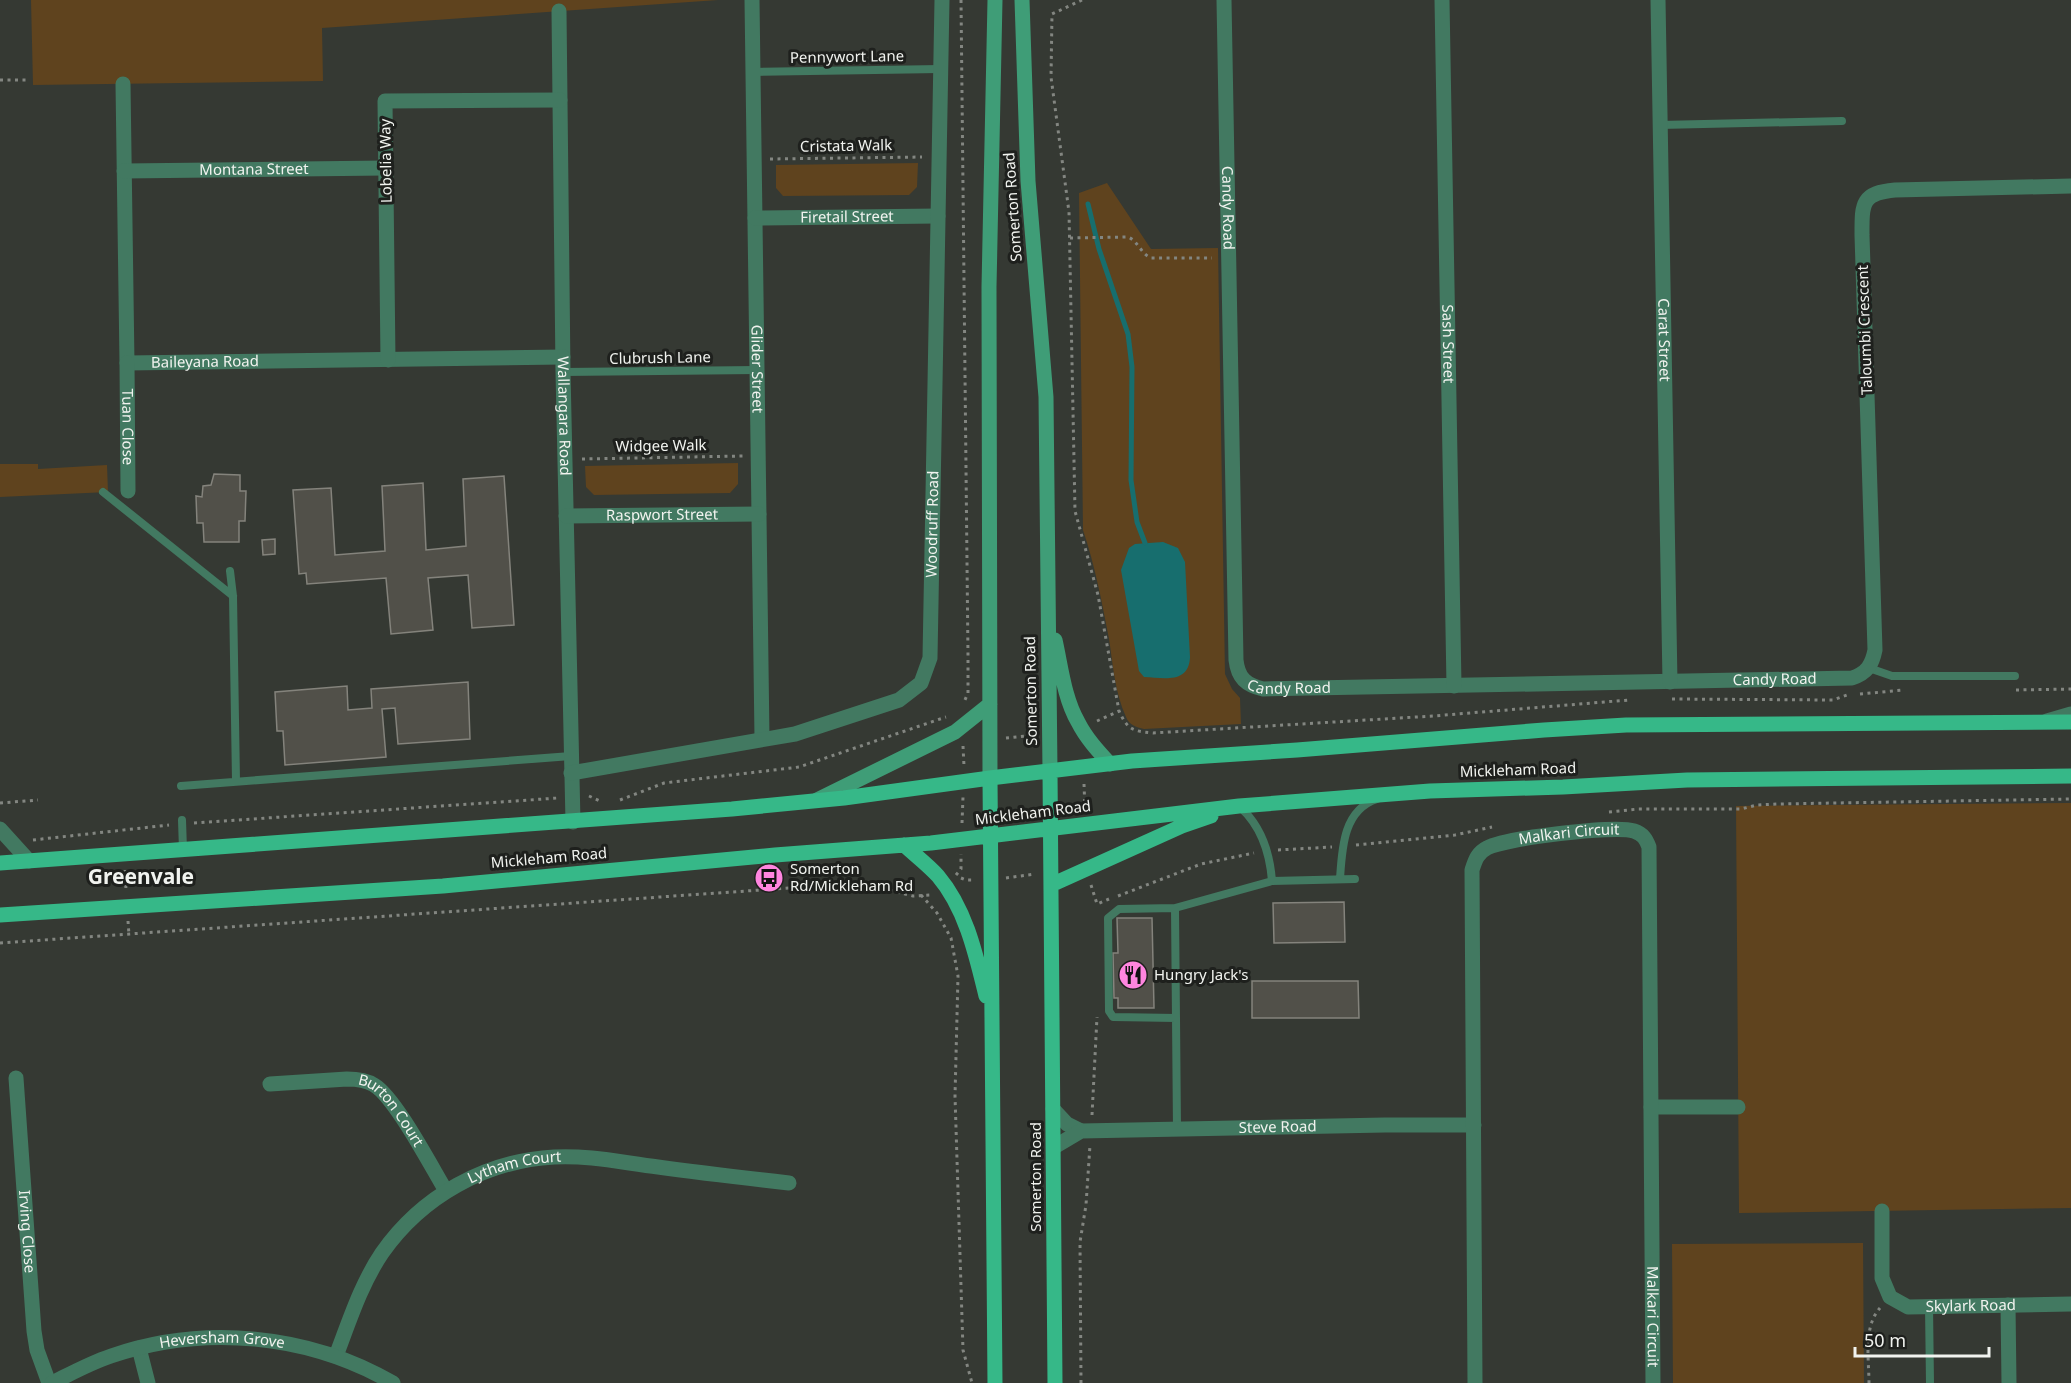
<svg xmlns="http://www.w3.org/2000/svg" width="2071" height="1383" font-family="'Noto Sans',sans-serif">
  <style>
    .green { fill: #5f431e }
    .water { fill: #176e6e }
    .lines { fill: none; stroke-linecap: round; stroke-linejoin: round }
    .stream { stroke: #176e6e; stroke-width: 5 }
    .building { fill: #515049; stroke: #84837c; stroke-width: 1.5 }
    .path { stroke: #838681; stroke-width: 3; stroke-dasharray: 3 4.5; stroke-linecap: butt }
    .lane { stroke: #427961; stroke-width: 8 }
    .street { stroke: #427961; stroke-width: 15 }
    .secondary { stroke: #3f9d77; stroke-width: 15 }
    .primary { stroke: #36b888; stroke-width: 15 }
    .labels { text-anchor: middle; stroke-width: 6; stroke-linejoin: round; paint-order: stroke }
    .street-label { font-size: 15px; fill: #f1f3ef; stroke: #1e201d }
    .poi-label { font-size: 15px; fill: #f1f3ef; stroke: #1e201d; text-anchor: start }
    .district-label { font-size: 21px; font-weight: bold; fill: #f1f3ef; stroke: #1e201d }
  </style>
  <rect width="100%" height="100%" fill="#353933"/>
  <path class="green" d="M31,0H718L322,28L323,81L33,85Z
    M918,163L917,187L909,195L783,196L776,188V165Z
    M1107,183L1151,249L1218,248L1225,674L1232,689L1240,698L1241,724L1144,729C1136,727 1129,725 1126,717C1115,693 1113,665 1109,639C1102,602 1095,566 1083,530L1079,193Z
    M738,463V484L730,493L594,495L586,487L585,466Z
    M0,464H38V469L107,465L108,492L0,497Z
    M2071,803V1208L1739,1213L1736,806Z
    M1863,1243L1864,1383H1673L1672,1244Z"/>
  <path class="water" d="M1163,542L1178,548L1185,562L1190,657C1189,684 1164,678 1144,677L1139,671L1121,570L1129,548L1135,544Z"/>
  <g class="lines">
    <path class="stream" d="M1088,204L1099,249L1128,334L1132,367L1131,480L1137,522L1145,543"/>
  </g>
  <path class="building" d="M214,474L240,475V491H246L245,521H239V542H204L203,523H197L196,496L202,497L203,486L211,485Z
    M504,476L514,625L472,628L468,575L428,578L433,630L391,634L386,578L307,584L306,573L299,574L293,490L331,488L335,555L385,551L382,486L423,483L426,550L466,546L463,479Z
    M275,539V554L263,555L262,540Z
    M468,682L470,739L398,744L395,708L382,709L386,757L285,765L283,731H277L275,692L347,686L348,710L372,708L371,689Z
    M1344,902L1345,942L1274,943L1273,903Z
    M1117,918H1152L1154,1008H1118V998H1114L1113,953H1118Z
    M1252,981H1358L1359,1018H1252Z"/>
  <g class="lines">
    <path class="path" d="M961,0L968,656V693L964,702
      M1082,0L1052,14L1051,77L1069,212L1075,511L1098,595L1119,711C1128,730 1132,731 1153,733L1433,716L1629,700
      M0,80H29
      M770,159L922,157
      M1070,238L1128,237C1138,241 1141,254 1151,258H1212
      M582,459L743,456
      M2016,690L2071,689
      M1860,694L1904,690
      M1672,699L1833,700L1847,695
      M1097,721L1119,711
      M1006,738L1035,735
      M963,746L964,766
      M1084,784L1085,810
      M589,796L602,802
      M620,800L664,783L799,767L946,717
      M0,803L38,800
      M1609,812L1638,809H1741L1757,805L1777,804L2071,799
      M194,823L558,798
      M962,823L963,797
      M33,840L169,825
      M1356,845L1455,835L1492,827
      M1278,850L1332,847
      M125,870L126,890
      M956,875L961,869V854
      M961,878L966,880H975
      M1006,878L1035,874
      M1091,885L1097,904L1109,899
      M921,895L937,913L951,938L958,976L955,1096L963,1350L972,1383
      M1118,896L1201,864L1254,853
      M128,921L129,935
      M0,943L861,883L913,896L931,895
      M1092,1115L1097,1017
      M1081,1383L1080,1242L1086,1205L1090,1145
      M1869,1383C1869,1359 1863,1327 1880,1308"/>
    <path class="lane" d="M753,72L940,69
      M1660,125L1842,121
      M563,372L757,370
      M103,492L233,596
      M230,571L233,596L236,781
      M1869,668L1892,676H2015
      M181,786L571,756
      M1240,807C1261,826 1270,854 1272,881
      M182,820L183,850
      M1340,879C1342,849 1343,810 1377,799
      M1175,908L1119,909L1108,918L1109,1011L1113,1017L1176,1018
      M1177,1129L1175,908L1272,881L1355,879
      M1929,1306L1930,1383"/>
    <g class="street">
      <path id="s1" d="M752,0L762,738"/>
      <path id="s2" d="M1224,0L1236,660C1238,678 1246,685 1263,689L1852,678C1867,673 1872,665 1875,650L1862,235C1862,204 1861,193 1895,190L2071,186"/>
      <path id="s3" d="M1442,0L1454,686"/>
      <path id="s4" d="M1658,0L1670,682"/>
      <path id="s5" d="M559,11L563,372L573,822"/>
      <path id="s6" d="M123,84L127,363L563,357"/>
      <path id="s7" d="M124,171L386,168"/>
      <path id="s8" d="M755,218L938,216"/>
      <path d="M388,360L385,101L560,100"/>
      <path id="s9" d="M127,363L128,491"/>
      <path id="s10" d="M566,516L759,514"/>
      <path d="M2047,721L2071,714"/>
      <path id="s11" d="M571,773L795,734L899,700L921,683L930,658L942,0"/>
      <path d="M0,829L29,861"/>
      <path id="s12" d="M16,1078L34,1331L37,1350L49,1383"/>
      <path id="s13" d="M270,1084L347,1079C356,1079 366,1080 374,1085C395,1097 432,1168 446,1191"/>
      <path d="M1651,1107H1738"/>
      <path d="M1053,1109L1067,1124L1081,1131"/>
      <path id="s14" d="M1054,1147L1081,1131L1385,1125H1474"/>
      <path id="s15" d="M1882,1211V1278L1890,1297L1908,1307L2071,1304"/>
      <path d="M2008,1305L2009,1383"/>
      <path d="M139,1348L148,1383"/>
      <path id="s16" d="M336,1356C349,1322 361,1284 382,1253C422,1196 485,1161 554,1157C589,1155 624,1163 658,1167C702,1173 745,1178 789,1183"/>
      <path id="s17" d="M52,1383C72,1373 90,1363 111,1356C204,1324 308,1334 393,1383"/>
      <path id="s18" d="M1475,1383L1472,870C1475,861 1477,853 1487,848C1505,838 1615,825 1634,831C1643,834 1646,839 1649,847L1653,1383"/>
    </g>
    <path class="secondary" d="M1022,0L1028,181L1046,397L1050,771
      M1055,640C1061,666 1064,698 1078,722C1086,738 1098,751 1110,764
      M990,778L989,287L995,0
      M817,800L955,732L990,704"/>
    <path class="primary" d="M1050,771L1055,1383
      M990,778L995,1383
      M904,845C915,855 928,865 938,876C966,909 976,955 986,996
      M0,863L732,809L844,798L990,778L1132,761L1297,750L1544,730L1626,725L2071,722
      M1051,885L1182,826L1211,816
      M0,915L443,886L775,855L931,843L1239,806L1430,791L1563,787L1687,780L2071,776"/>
  </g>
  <defs>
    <g id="bus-disc" transform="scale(1.5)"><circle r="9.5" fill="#ff85df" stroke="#1e201d"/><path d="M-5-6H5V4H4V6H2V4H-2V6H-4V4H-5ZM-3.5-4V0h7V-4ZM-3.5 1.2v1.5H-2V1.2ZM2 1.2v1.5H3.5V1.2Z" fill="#111"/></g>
    <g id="restaurant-disc" transform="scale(1.5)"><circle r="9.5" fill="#ff85df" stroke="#1e201d"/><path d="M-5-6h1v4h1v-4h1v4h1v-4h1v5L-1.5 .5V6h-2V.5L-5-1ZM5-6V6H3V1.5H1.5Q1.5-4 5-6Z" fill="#111"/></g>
  </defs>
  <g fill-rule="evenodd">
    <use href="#bus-disc" x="769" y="878"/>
    <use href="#restaurant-disc" x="1133" y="975"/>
  </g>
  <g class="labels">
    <g class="street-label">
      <text transform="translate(847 57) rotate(-1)" y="5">Pennywort Lane</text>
      <text transform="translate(846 146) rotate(-1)" y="5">Cristata Walk</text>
      <text transform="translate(386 161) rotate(-91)" y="5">Lobelia Way</text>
      <text dy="5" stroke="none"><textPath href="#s7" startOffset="130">Montana Street</textPath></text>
      <text transform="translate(1013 207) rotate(-94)" y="5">Somerton Road</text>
      <text dy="5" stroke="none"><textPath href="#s2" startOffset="208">Candy Road</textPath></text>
      <text dy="5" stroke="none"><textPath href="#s8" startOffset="92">Firetail Street</textPath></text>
      <text transform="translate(1865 330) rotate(-92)" y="5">Taloumbi Crescent</text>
      <text dy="5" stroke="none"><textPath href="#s4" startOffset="340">Carat Street</textPath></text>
      <text dy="5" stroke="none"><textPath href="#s3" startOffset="344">Sash Street</textPath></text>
      <text transform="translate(660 358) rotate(-1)" y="5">Clubrush Lane</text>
      <text dy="5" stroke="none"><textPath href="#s6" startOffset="357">Baileyana Road</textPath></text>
      <text dy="5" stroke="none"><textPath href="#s1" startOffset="369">Glider Street</textPath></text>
      <text dy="5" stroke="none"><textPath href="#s5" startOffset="405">Wallangara Road</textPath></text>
      <text dy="5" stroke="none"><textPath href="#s9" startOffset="64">Tuan Close</textPath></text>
      <text transform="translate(661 446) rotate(-1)" y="5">Widgee Walk</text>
      <text dy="5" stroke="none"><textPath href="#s10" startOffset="96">Raspwort Street</textPath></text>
      <text dy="5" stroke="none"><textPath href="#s11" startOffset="525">Woodruff Road</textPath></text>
      <text dy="5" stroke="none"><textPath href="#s2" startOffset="1215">Candy Road</textPath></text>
      <text dy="5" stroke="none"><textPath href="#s2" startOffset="729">Candy Road</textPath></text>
      <text transform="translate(1031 691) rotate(-91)" y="5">Somerton Road</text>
      <text transform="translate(1518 770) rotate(-2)" y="5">Mickleham Road</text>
      <text transform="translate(1033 813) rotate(-7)" y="5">Mickleham Road</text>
      <text dy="5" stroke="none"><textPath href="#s18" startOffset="624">Malkari Circuit</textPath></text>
      <text transform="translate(549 858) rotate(-5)" y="5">Mickleham Road</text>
      <text dy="5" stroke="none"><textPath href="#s13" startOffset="135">Burton Court</textPath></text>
      <text dy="5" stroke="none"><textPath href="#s14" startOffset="228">Steve Road</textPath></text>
      <text dy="5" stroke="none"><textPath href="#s16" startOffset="276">Lytham Court</textPath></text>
      <text transform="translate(1036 1177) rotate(-90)" y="5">Somerton Road</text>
      <text dy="5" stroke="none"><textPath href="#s12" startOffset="154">Irving Close</textPath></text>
      <text dy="5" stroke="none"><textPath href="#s15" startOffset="171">Skylark Road</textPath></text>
      <text dy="5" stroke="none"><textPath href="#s18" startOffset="1182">Malkari Circuit</textPath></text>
      <text dy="5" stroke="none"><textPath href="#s17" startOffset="178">Heversham Grove</textPath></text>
    </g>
    <g class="poi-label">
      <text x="790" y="874">Somerton<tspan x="790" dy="17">Rd/Mickleham Rd</tspan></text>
      <text x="1154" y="980">Hungry Jack's</text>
    </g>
    <g class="district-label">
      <text x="141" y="884">Greenvale</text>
    </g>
  </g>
  <path d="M1855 1347v9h134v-9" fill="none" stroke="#f1f3ef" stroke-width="3"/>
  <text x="1864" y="1347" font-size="18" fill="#f1f3ef" stroke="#1e201d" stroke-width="4.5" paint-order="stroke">50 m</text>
</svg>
